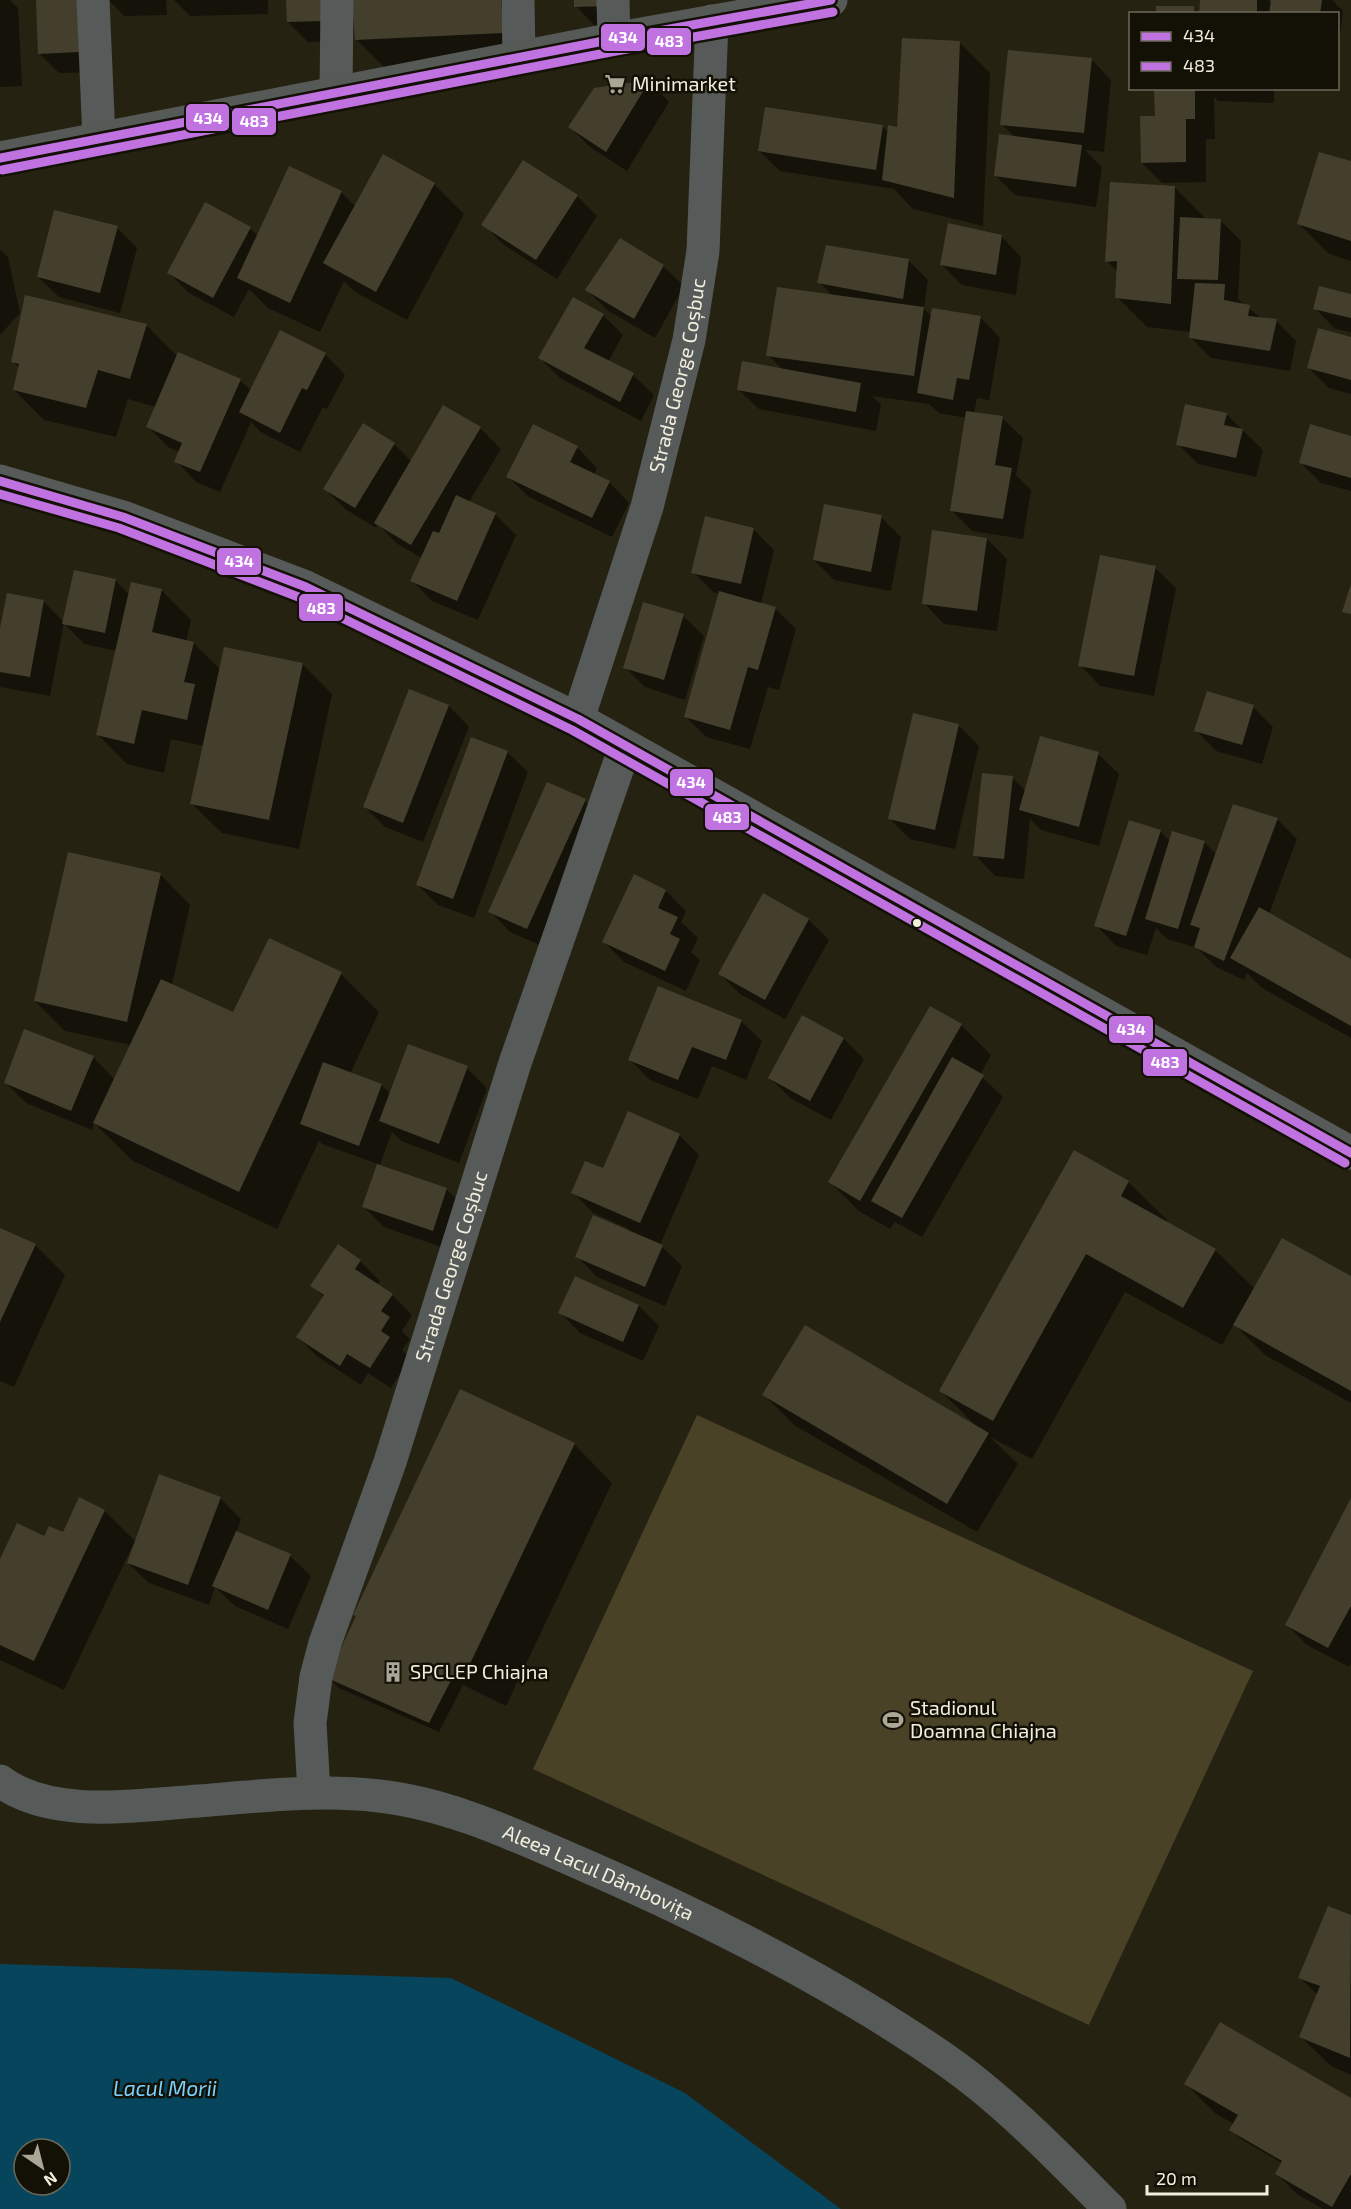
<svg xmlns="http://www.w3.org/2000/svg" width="1351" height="2209" font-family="'Exo 2',sans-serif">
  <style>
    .green { fill: #494227 }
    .water { fill: #06455c; fill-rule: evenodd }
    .shadow { fill: #0007 }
    .building { fill: #443f2d }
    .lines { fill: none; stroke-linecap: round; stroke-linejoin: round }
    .minor { stroke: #565b59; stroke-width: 33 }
    .major { stroke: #565a56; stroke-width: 33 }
    .bus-1-casing { stroke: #131005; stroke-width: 14 }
    .bus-2-casing { stroke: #131005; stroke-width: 14 }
    .bus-1 { stroke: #c072e1; stroke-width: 9 }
    .bus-2 { stroke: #c072e1; stroke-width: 9 }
    .bus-dot { fill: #f2eedd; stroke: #131005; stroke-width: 2 }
    .labels { text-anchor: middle; stroke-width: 5; stroke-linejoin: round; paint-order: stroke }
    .poi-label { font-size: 20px; fill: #f2eedd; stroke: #131005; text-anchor: start }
    .street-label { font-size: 20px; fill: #f2eedd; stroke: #131005 }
    .water-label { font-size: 21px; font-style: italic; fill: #78d1fe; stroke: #131005 }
    .line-badge { stroke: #131005; stroke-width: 2 }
    .badge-label { font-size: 16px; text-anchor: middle; font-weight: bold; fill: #fff }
  </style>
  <rect width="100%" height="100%" fill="#262212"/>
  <path class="green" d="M697,1415L1253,1671L1089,2025L533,1769Z"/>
  <path class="water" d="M0,1964L451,1978L685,2093L841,2209H0ZM24,2149H60V2185H24Z"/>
  <path class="shadow" d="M0,0H10L18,8L22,86L0,87Z
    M37,0L99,72L59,73L39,53Z
    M109,0H166L167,15L124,16Z
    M174,0H268V14L190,16Z
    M288,0H341V41L308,42L288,22Z
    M354,0H524L532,62L386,69L356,39Z
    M575,0H625L596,27L576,6Z
    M1201,0H1268L1272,4L1273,0H1332L1343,11L1338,51V14H1200Z
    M960,43L990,73L983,226L913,209L894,189L780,171L759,151L883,127L889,133L898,129Z
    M1091,59L1111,80L1104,152L1085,150L1102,167L1096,207L1015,195L995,175L1015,137L1001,124Z
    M650,82L669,102L627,171L590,147L570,127L595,89Z
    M1152,88H1274V103L1218,101L1214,97L1215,139H1206V182L1162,183L1142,163L1156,117V92Z
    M1351,163V261L1329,254L1299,224Z
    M290,168L342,193L356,207L434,184L464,214L407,320L355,292L344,281L320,332L268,308L249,289L234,317L189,293L169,273L250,228L258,236Z
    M1174,187L1204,217V220H1220L1241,241L1238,299L1262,319L1276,321L1296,341L1290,371L1211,358L1191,338V332L1147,327L1117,297L1118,272L1107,261Z
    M577,196L597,216L557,279L504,245L483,224Z
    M117,228L137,248L120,313L59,297L38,277Z
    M1001,236L1021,257L1016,295L962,285L942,265Z
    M0,250L8,257L20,313L0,335Z
    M908,260L928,280L924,309L932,317H980L1000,338L989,400L977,398L974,414L1002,418L1023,438L1016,475L1031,490L1023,539L972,531L952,511L967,418L939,413L929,404L872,396L881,404L876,431L759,409L738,389L782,369L768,355L833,296L819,282Z
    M663,266L684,286L655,338L607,310L587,290Z
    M1351,295V332L1335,329L1315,308Z
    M603,315L623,335L608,362L633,375L654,395L641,421L560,378L540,358Z
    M146,325L178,357L240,380L251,391L325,354L345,375L327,409L323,407L300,452L261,432L251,422L220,492L196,482L176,461L180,452L168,447L148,427L156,407L128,399L116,437L44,420L14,390L20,368L12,361Z
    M1351,339V394L1329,388L1308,367Z
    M444,407L480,428L501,449L469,502L495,514L516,535L478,620L432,601L412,580L422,558L396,543L378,524L376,528L345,509L325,489L394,444L412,462Z
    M1226,414L1263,450L1256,477L1198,464L1178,444Z
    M1351,438V491L1321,483L1301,463Z
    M577,447L597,468L594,475L609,482L629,503L612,537L529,497L508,477Z
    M881,517L901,537L891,591L834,580L814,560Z
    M706,518L754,530L774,550L761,604L775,608L796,629L779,690L768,687L750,749L706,737L686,717L720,594L713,592L693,572Z
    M987,539L1007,559L997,631L944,624L924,603Z
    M1155,568L1176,588L1154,696L1100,686L1080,665Z
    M115,580L130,595L161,590L191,620L186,642L193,643L221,670L302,664L332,694L299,849L222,833L192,804L204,746L171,739L164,773L127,764L97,734L117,651L84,644L64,623L50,696L0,687V630L44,602L64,622Z
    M683,616L704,636L685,700L645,687L625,667Z
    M410,691L449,706L469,727L423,842L385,827L364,806Z
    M1253,707L1273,727L1262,764L1216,751L1196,730Z
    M958,725L979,746L955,849L910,839L890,819Z
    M507,752L528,772L474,918L438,905L418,885Z
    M1098,754L1119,774L1099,846L1041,830L1030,819L1024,879L995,876L975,855L1012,778L1026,791Z
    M585,801L605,821L547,948L510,932L490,911Z
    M1277,819L1297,839L1269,914L1351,961V1038L1262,988L1247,973L1244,980L1216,967L1197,948L1167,939L1156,928L1147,955L1116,946L1096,925L1160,831L1171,842L1173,833L1205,843L1217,855Z
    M161,875L190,905L172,985L234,1014L341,974L379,1012L350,1074L381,1085L391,1094L467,1068L487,1088L459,1163L401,1141L392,1132L379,1167L447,1190L467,1210L453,1251L384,1227L364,1207L378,1164L322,1144L319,1141L277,1229L133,1161L94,1123L92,1130L26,1103L6,1083L93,1057L115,1080L131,1045L65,1031L35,1001Z
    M666,891L686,911L681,922L698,938L691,952L700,960L686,991L624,962L604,942Z
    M764,895L809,920L829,940L785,1019L740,994L720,974Z
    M802,1017L844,1039L864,1059L831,1120L790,1098L769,1077Z
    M741,1021L762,1041L746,1080L712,1066L698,1099L650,1080L630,1060Z
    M961,1025L991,1055L980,1075L1003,1097L922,1237L895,1222L890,1229L859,1211L830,1182Z
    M679,1135L699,1155L660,1245L682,1266L665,1306L597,1277L577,1256L628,1231L629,1229L593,1213L573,1192L603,1170Z
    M1128,1182L1167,1220L1166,1223L1215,1250L1255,1289L1351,1278V1403L1265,1355L1234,1324L1222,1345L1125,1292L1032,1459L990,1437L1018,1464L977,1532L794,1425L764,1395L976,1426L941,1391Z
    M0,1229L35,1245L65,1275L14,1387L0,1381Z
    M360,1261L380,1281L377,1285L392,1295L412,1315L402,1331L410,1339L402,1350L410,1358L391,1388L368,1373L361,1385L318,1357L298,1337L324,1297L312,1286Z
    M639,1306L659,1326L643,1361L580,1333L560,1312Z
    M574,1444L612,1483L506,1706L463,1685L439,1732L339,1688L329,1678L357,1617Z
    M220,1498L241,1519L236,1533L290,1556L311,1576L288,1629L235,1606L215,1587L209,1605L149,1583L128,1563L135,1545H133L64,1690L0,1660V1563L44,1538L63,1534L105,1511L136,1542Z
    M1351,1501V1663L1349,1667L1307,1645L1286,1624Z
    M1328,1908L1351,1917V2075L1331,2066L1301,2037L1318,1995L1300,1978Z
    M1186,2084L1351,2099V2209H1323L1297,2194L1277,2174L1282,2163L1241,2139L1231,2129L1234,2124L1216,2114Z"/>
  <path class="building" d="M36,0H77L79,52L38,54Z
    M286,0H321L322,21L287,22Z
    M352,0H501L503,33L355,40Z
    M574,0H606L607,6L574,7Z
    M1200,0H1257V14H1199Z
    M1271,0H1322L1320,14H1269Z
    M1156,6H1194V14H1156Z
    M902,38L960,41L954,198L882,180L888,125L897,127Z
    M1008,50L1092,58L1084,133L1000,125Z
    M650,80L606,152L568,127L594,88Z
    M1154,88H1195V119H1186V162L1141,163L1140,116H1155Z
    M765,107L883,125L876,170L758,151Z
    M999,134L1082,145L1076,187L994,176Z
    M1319,152L1351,161V241L1297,224Z
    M383,154L435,183L376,292L323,263Z
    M523,160L578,195L536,260L481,225Z
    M289,166L342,191L290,303L237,278Z
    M1110,182L1175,186L1171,304L1115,298L1117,261L1105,262Z
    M205,202L251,227L213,298L167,273Z
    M54,210L118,226L100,293L37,277Z
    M1180,217L1221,219L1218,280L1177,279Z
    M948,223L1002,235L996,275L940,265Z
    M620,238L664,265L634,319L585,290Z
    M826,245L909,259L903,299L817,283Z
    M1195,283L1225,284L1224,300L1250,305L1248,316L1277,319L1270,351L1189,338Z
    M1319,286L1351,294V318L1313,309Z
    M777,287L924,307L914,376L766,356Z
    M25,295L147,324L130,379L98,370L86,408L13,390L19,364L11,362Z
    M573,297L604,314L584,348L634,373L620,402L538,358Z
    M932,308L981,316L969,380L957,378L953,400L917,393Z
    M1318,328L1351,337V380L1307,368Z
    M280,330L326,353L307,390L302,388L280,433L239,412Z
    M178,352L241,379L200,472L174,462L182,443L146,427Z
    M742,361L861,383L856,412L737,390Z
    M1185,404L1227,413L1224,425L1243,429L1236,458L1176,445Z
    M443,405L481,427L411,545L374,523Z
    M966,411L1003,416L995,465L1012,468L1003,519L950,511Z
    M363,423L395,443L355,508L323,489Z
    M533,424L578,446L570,462L610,481L592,518L506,477Z
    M1310,424L1351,436V478L1299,463Z
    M456,495L496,513L457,601L410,581L433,531L439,533Z
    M824,504L882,515L871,572L813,560Z
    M705,516L754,528L741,584L691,573Z
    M932,530L987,538L977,611L922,604Z
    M1100,555L1156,566L1134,676L1078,666Z
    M74,570L116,579L105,633L62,624Z
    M131,582L162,589L152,632L194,642L184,682L195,684L187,720L142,710L134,744L96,735Z
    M1351,584V614L1342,612Z
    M719,591L776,607L758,670L748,667L730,730L684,717Z
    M7,593L44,600L30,677L0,672V628Z
    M643,602L684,614L664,680L623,668Z
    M224,647L303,663L269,820L190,804Z
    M409,689L449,705L403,823L363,807Z
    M1207,691L1254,705L1242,745L1194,731Z
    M913,713L959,724L935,830L888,819Z
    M1040,736L1099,752L1079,827L1019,810Z
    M471,737L508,751L453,899L416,885Z
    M982,773L1013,776L1004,859L973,856Z
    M547,782L586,799L527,929L488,912Z
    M1233,804L1278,818L1224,961L1194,947L1200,928L1190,925Z
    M1129,820L1161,830L1126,936L1094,926Z
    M1172,831L1205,841L1178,929L1145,919Z
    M68,852L161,873L127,1022L34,1001Z
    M634,874L666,890L658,908L678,917L670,934L680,939L665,971L602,942Z
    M763,893L809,919L765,1000L718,974Z
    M1259,907L1351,959V1026L1230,958Z
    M269,938L342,972L239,1192L93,1123L161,979L233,1012Z
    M658,986L742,1020L726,1060L692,1047L678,1080L628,1060Z
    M930,1006L962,1024L860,1201L828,1182Z
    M802,1015L844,1038L810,1101L768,1078Z
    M24,1029L94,1056L71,1111L4,1083Z
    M408,1044L468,1066L439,1144L379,1121Z
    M952,1057L984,1075L902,1218L871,1201Z
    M323,1062L382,1084L359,1146L300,1124Z
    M628,1111L680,1134L640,1223L571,1193L585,1161L603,1168Z
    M1074,1150L1129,1181L1121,1196L1216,1249L1183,1308L1086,1254L993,1421L939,1391Z
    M377,1164L447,1188L433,1231L362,1207Z
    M593,1215L663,1245L645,1287L575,1257Z
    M0,1228L36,1244L0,1322Z
    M1282,1238L1351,1276V1391L1233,1325Z
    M338,1244L361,1260L355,1269L393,1294L381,1311L390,1317L381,1331L390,1337L370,1368L347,1354L340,1366L296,1337L324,1295L310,1286Z
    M575,1276L639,1305L623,1342L558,1313Z
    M805,1325L989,1433L947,1504L762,1395Z
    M460,1389L575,1443L468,1668L459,1665L429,1723L327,1678L356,1616L353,1615Z
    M159,1474L221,1497L188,1585L127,1563Z
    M79,1497L105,1510L34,1661L0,1645V1559L17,1523L44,1536L49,1526L63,1532Z
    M1351,1498V1606L1328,1648L1285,1625Z
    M236,1531L291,1554L268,1610L212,1586Z
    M1328,1906L1351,1915L1350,2058L1299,2037L1320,1986L1298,1978Z
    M1220,2022L1351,2098V2174L1332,2207L1275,2174L1282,2161L1229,2130L1238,2115L1184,2084Z"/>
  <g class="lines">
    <g class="minor">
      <path d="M93,0L99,139"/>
      <path d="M518,0L519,57"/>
      <path d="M613,0L614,39"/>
      <path d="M336,94L337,0"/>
      <path d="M0,481L123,517L306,587L578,719L1351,1153"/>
      <path id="s1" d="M578,719L647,507L689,340L703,251L712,21"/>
      <path id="s2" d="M0,1781C52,1820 138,1805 199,1801C259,1796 319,1789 379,1796C451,1804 519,1837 584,1865C685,1909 783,1957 877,2015C912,2037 947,2059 979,2085C1026,2123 1067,2166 1110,2209"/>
      <path id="s3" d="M314,1792L310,1723L316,1677L325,1643L390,1462L515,1063L625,747"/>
    </g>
    <path class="major" d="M0,158L614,39L831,0"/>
    <g class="bus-1-casing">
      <path id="bus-1" d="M0,158L614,39L831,0
        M0,481L123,517L306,587L578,719L1351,1153"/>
    </g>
    <g class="bus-2-casing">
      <path id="bus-2" d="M2,170L616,51L833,12
        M0,494L119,528L301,598L572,730L1345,1163"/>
    </g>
    <use href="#bus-1" class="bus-1"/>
    <use href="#bus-2" class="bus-2"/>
  </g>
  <defs>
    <g id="supermarket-bare" transform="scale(1.62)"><path d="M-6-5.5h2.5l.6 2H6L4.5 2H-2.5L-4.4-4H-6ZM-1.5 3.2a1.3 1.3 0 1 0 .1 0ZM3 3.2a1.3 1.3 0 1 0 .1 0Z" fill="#aba796" stroke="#131005" stroke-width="2.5" paint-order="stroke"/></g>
    <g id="building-bare" transform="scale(1.62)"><path d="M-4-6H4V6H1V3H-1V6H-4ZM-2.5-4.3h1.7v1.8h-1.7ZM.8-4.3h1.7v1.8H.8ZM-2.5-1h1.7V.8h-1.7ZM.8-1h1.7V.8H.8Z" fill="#aba796" stroke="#131005" stroke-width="2.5" paint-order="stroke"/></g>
    <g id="stadium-bare" transform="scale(1.62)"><path d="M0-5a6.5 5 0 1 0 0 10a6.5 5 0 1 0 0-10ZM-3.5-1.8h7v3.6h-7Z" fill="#aba796" stroke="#131005" stroke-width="2.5" paint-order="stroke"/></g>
  </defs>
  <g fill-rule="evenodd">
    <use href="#supermarket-bare" x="615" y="84"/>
    <use href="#building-bare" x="393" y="1672"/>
    <use href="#stadium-bare" x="893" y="1720"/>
  </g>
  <circle class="bus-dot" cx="917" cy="923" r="5"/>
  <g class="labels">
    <g class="poi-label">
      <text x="632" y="91">Minimarket</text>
      <text x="410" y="1679">SPCLEP Chiajna</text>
      <text x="910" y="1715">Stadionul<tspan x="910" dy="23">Doamna Chiajna</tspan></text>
    </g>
    <g class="street-label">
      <text dy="7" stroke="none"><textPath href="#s1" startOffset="358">Strada George Coșbuc</textPath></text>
      <text dy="7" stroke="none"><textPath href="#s3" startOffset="548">Strada George Coșbuc</textPath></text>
      <text dy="7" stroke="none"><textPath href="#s2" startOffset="618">Aleea Lacul Dâmbovița</textPath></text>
    </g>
    <g class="water-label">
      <text x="165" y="2096">Lacul Morii</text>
    </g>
  </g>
  <g class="line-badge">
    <rect x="600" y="23" width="46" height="29" rx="6" fill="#c072e1"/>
    <rect x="646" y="27" width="46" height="29" rx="6" fill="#c072e1"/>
    <rect x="185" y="103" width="45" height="29" rx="6" fill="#c072e1"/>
    <rect x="231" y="107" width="46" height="29" rx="6" fill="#c072e1"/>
    <rect x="216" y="547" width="46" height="29" rx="6" fill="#c072e1"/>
    <rect x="298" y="593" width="46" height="29" rx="6" fill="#c072e1"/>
    <rect x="669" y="768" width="45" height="29" rx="6" fill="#c072e1"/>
    <rect x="704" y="803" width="46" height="28" rx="6" fill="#c072e1"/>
    <rect x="1108" y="1015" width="46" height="29" rx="6" fill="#c072e1"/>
    <rect x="1142" y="1048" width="46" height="29" rx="6" fill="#c072e1"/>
  </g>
  <g class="badge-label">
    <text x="623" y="43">434</text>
    <text x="669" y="47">483</text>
    <text x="208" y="124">434</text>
    <text x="254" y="127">483</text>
    <text x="239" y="567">434</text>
    <text x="321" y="614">483</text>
    <text x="691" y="788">434</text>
    <text x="727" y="823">483</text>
    <text x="1131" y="1035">434</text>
    <text x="1165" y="1068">483</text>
  </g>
  <rect x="1129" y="12" width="210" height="78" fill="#131005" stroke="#6c695b" stroke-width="1.5"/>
  <rect x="1141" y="32" width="30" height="9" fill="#c072e1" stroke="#6c695b" stroke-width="1.5"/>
  <text x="1183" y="42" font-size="18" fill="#f2eedd">434</text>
  <rect x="1141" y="62" width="30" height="9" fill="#c072e1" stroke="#6c695b" stroke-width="1.5"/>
  <text x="1183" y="72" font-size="18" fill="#f2eedd">483</text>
  <g transform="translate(42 2167) rotate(145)"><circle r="28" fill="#131005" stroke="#6c695b" stroke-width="1.5"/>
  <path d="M0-4.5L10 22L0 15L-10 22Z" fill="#aba796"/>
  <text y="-9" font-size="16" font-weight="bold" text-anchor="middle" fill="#f2eedd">N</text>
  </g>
  <path d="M1147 2185v9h120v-9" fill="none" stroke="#f2eedd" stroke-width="3"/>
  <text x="1156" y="2185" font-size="18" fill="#f2eedd" stroke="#131005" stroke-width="4.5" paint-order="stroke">20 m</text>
</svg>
